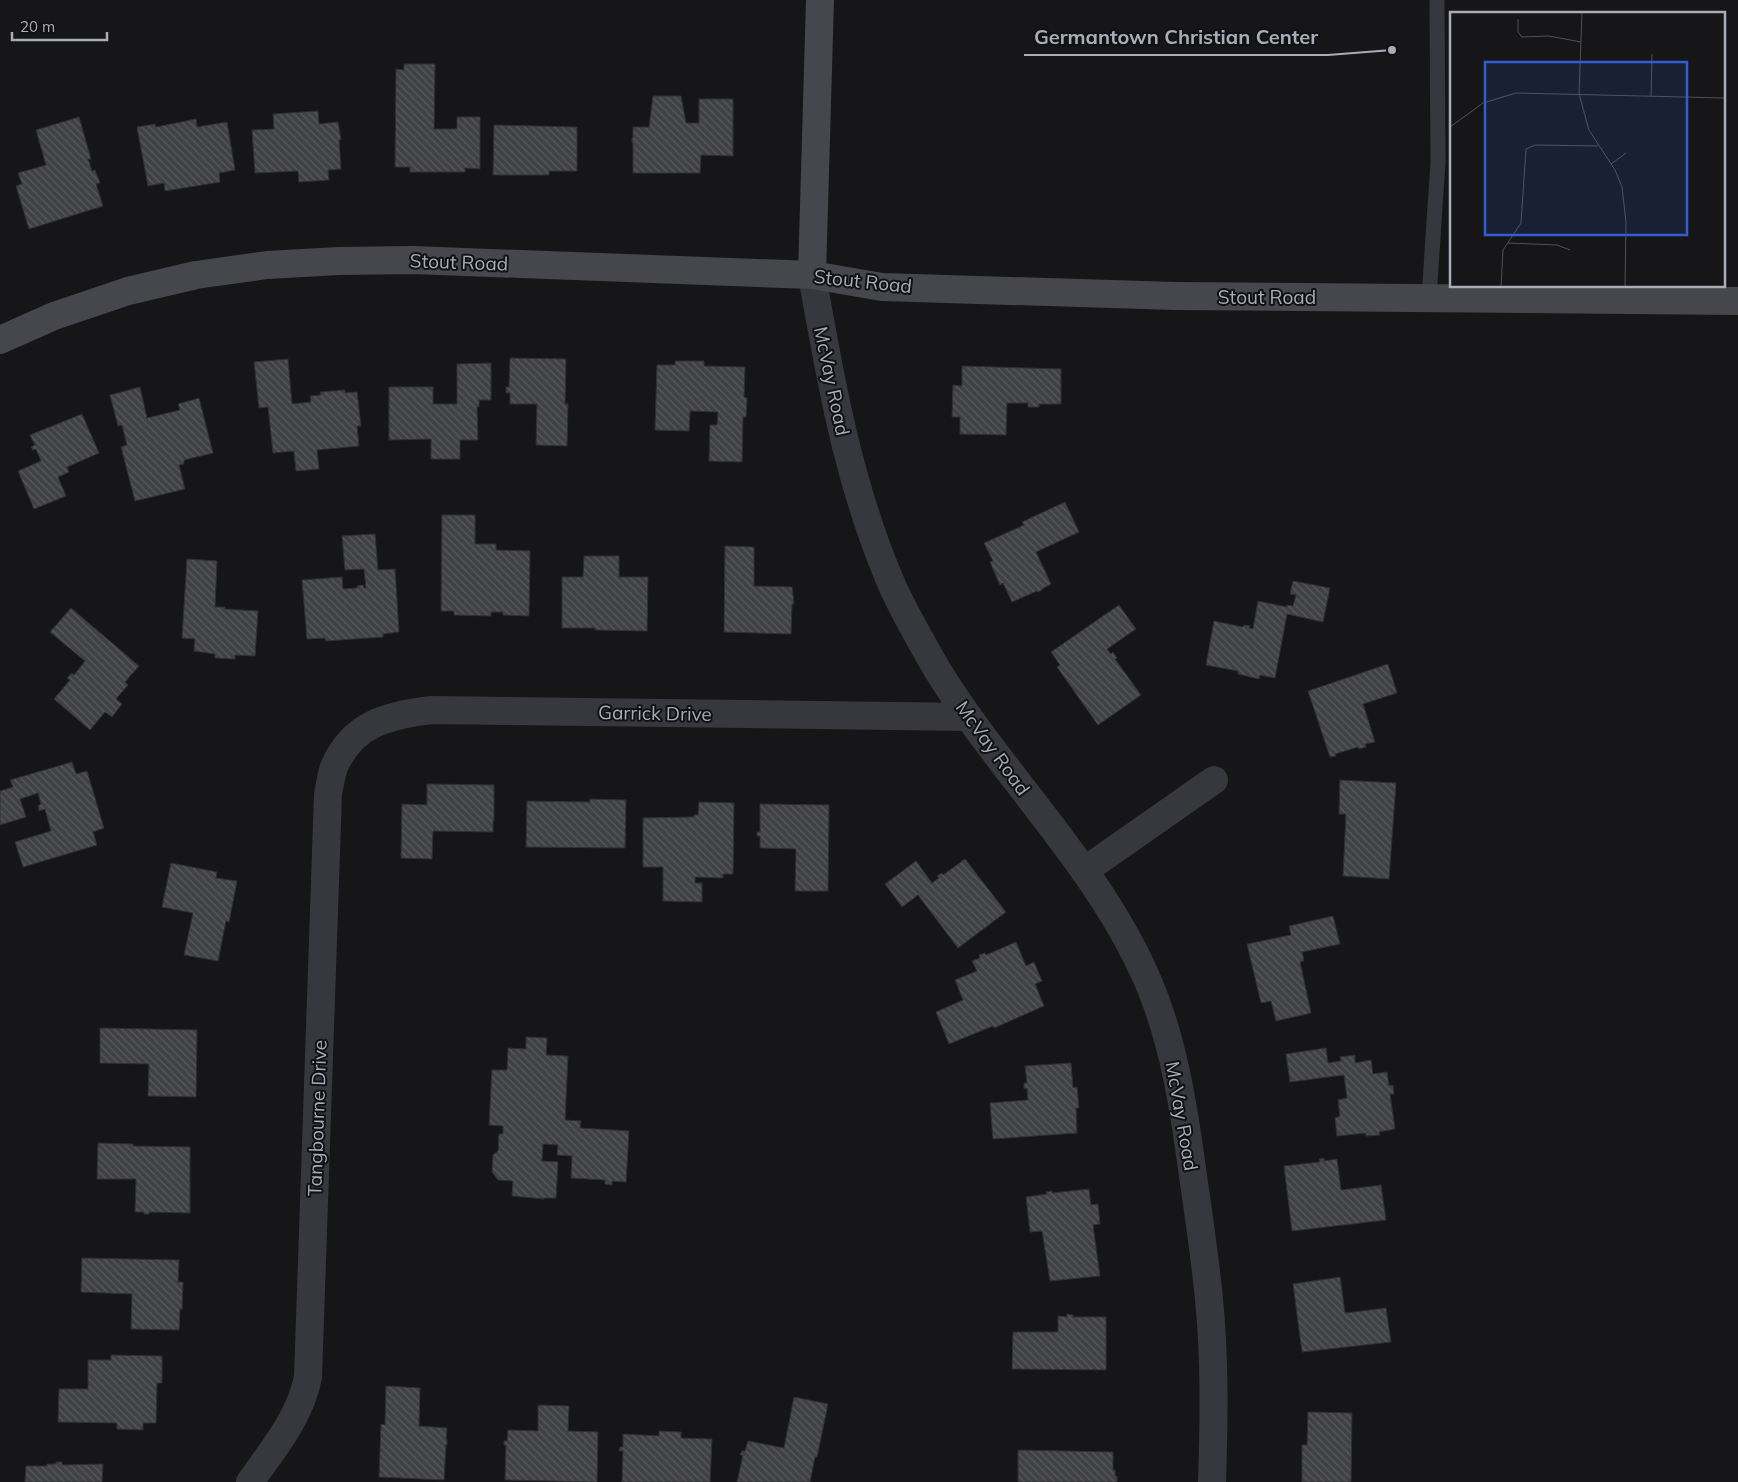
<svg xmlns="http://www.w3.org/2000/svg" width="1738" height="1482" font-family="Mulish,sans-serif">
  <style>
    .building { fill: url(#building-back-hatch); stroke: #303034 }
    .lines { fill: none; stroke-linecap: round; stroke-linejoin: round }
    .lane { stroke: #37383d; stroke-width: 15 }
    .street { stroke: #37383d; stroke-width: 28 }
    .secondary { stroke: #45474d; stroke-width: 28 }
    .labels { text-anchor: middle; stroke-width: 4; stroke-linejoin: round; paint-order: stroke }
    .street-label { font-size: 19px; fill: #a8adb8; stroke: #111113 }
    .inset-road { fill: none; stroke: #505258; stroke-width: 1 }
    .view { fill: #325cd3; fill-opacity: 0.15; stroke: #325cd3; stroke-width: 2.5 }
    .inset-edge { fill: none; stroke: #a8adb8; stroke-width: 2.5 }
    .leader { fill: none; stroke: #a8adb8; stroke-width: 2 }
    .callout-dot { fill: #a8adb8; stroke: #111113; stroke-width: 2 }
    .callout-label { font-size: 20px; text-anchor: middle; font-weight: bold; fill: #a8adb8; stroke: #111113; stroke-width: 4; stroke-linejoin: round; paint-order: stroke }
  </style>
  <defs>
    <pattern id="building-back-hatch" width="6" height="6" patternUnits="userSpaceOnUse" patternTransform="scale(1.25)"><rect width="6" height="6" fill="#404145"/><path d="M-1 5l2 2M0 0l6 6M5-1l2 2" fill="none" stroke="#595a5e"/></pattern>
  </defs>
  <rect width="100%" height="100%" fill="#161618"/>
  <path class="building" d="M404,64H435L434,129H455L457,128V117H480V169L465,168V172H410V167H395L396,69L404,70Z
    M653,96H681L686,123H699V99H733V156L701,155L700,173H633V143H632V138H633V127H649Z
    M318,111L319,124L338,122L341,140H339L341,169L328,170L329,180L299,182L298,171L255,173L252,130L274,129L273,114Z
    M79,117L91,159H88L92,171L95,170L100,183L96,184L103,206L29,229L16,186L22,184L18,173L46,165L36,130Z
    M196,119L197,127L227,122L235,170L219,173L220,182L165,191L164,183L148,186L137,127L155,124L156,127Z
    M494,125L577,127V171H549V175H493Z
    M510,358L566,359L565,404H568L567,446L536,445L537,404H510V393H506V387H509Z
    M288,359L292,404L311,402L310,396L321,395L320,392L345,390V393L357,392L361,426H357L359,446L317,450L319,469L296,471L294,451L273,453L268,407L259,408L254,362Z
    M675,361H704V366L745,367L744,397L747,398L746,417H743L742,462L709,461L710,425H717L718,412L690,411L689,431L655,430L657,365H675Z
    M491,363V400H479V407H477L478,440H460V459H431V439L389,440V387H433V404H457V364Z
    M962,366L1061,369V404H1039V407H1028V403H1007L1006,435L960,434V417H952L953,385L962,386Z
    M140,387L147,418L180,410L178,404L199,398L213,453L184,460V464L179,465L185,489L135,501L121,447L127,445L122,425L118,426L110,395Z
    M82,414L99,453L67,467L69,472L58,477L66,496L34,509L18,471L41,461L36,449L33,450L31,447L35,445L30,435Z
    M1065,502L1079,532L1036,552L1051,584L1042,589V590L1038,592L1037,591L1012,602L1003,583L1000,585L990,562L993,561L984,543L1024,525L1022,522Z
    M442,515H475V544H496V550L530,551L529,616L503,615V612H491V616L454,615V611H441Z
    M375,534L378,570L395,569L399,632L383,634V637L326,641L325,638L307,639L302,580L342,577L343,589L357,588V586L363,585L364,588H366L364,569L345,570L342,536Z
    M725,546L754,547V586L792,587L794,604H792L791,634L724,632Z
    M584,556H619V577H648L647,631L595,630V628H562V577H583Z
    M187,559L217,561L215,607H225V609L258,611L255,656L235,655V659L215,658V654L194,651L195,639L182,638Z
    M1293,581L1330,588L1323,622L1287,614L1275,678L1260,675L1259,679L1238,674V671L1206,665L1214,621L1243,627L1244,625L1250,626L1249,628L1253,629L1258,601L1287,607V605L1293,606L1296,595L1290,594Z
    M1119,605L1136,629L1107,649L1111,654L1113,652L1117,658L1115,659L1141,695L1098,725L1057,667L1060,665L1051,652Z
    M71,608L139,666L125,682L128,685L116,699L122,704L112,717L105,712L90,730L54,699L70,680L67,678L72,673L74,675L85,661L50,632Z
    M1388,664L1397,693L1363,704L1375,742L1365,744L1366,747L1359,749L1358,747L1335,754L1336,756L1330,757L1308,691Z
    M72,762L76,774L87,771L104,828L93,832L97,845L23,867L15,842L51,831L45,809L39,811L38,806L41,804L38,793L20,799L26,817L0,825V791L13,787L10,780Z
    M1340,780L1396,783L1389,879L1343,876L1346,814H1339Z
    M427,784L494,785V821H493V832L433,831L432,859L401,858L402,804L427,805Z
    M590,799L626,800L625,848L526,847L527,801L590,802Z
    M699,802L734,803L733,874H723V878L695,877V883H702V902L663,901V867H643V818L694,817V815H698Z
    M760,804L829,805L828,891H795L796,849L760,848V836H757V832H760Z
    M965,859L1006,912L958,948L918,895L902,907L885,884L916,861L932,883L939,878L937,876L942,873L943,875Z
    M171,863L217,872L216,878L237,881L229,922L226,921L218,961L184,955L193,913L162,907Z
    M1333,916L1340,944L1302,952L1304,961L1300,962L1311,1013L1276,1021L1271,1001L1261,1003L1247,944L1291,935L1289,926Z
    M1016,942L1026,966L1034,962L1042,981L1035,984L1044,1006L994,1028L993,1026L949,1044L936,1012L963,1000L955,980L977,971L972,961L980,958L979,955L985,953L986,955Z
    M100,1028L197,1030L196,1097L148,1096L149,1064L100,1063Z
    M526,1037L547,1038L546,1055L568,1056L565,1120L581,1121L580,1128L629,1131L626,1182L612,1181V1185L605,1184V1180L571,1178L572,1156L557,1155L558,1145L543,1144L542,1161L558,1162L556,1198H544V1199L512,1196L513,1181L498,1180L492,1172L493,1155L498,1151L499,1134H503V1126L489,1125L492,1070H507L508,1048L526,1049Z
    M1326,1048L1328,1063L1341,1061L1340,1057L1355,1055V1063L1371,1060L1373,1074L1387,1072L1389,1086L1393,1085L1394,1094H1390L1395,1129L1379,1132L1380,1135L1366,1136V1133L1337,1136L1335,1118L1340,1116L1338,1100L1347,1098L1344,1075L1290,1082L1286,1054Z
    M1071,1063L1073,1088L1077,1087L1079,1108H1076L1077,1133L993,1139L990,1103L1028,1100L1027,1088L1024,1089V1083H1027L1025,1066Z
    M98,1143L133,1144V1146L190,1147V1213L149,1212V1214H144V1212H135L136,1179H97Z
    M1324,1158V1161L1337,1159L1341,1190L1381,1185L1386,1220L1292,1231L1284,1166L1320,1162L1319,1159Z
    M1089,1189L1091,1205L1098,1204L1100,1224L1093,1225L1100,1276L1050,1281L1042,1231L1030,1232L1026,1197L1047,1194L1046,1192L1052,1191V1193Z
    M82,1258L179,1260L178,1282H183L182,1309H180L179,1330L131,1329L132,1294L81,1292Z
    M1340,1277L1345,1313L1386,1308L1391,1342L1302,1352L1293,1284Z
    M1067,1314L1073,1315V1317H1106V1370L1012,1369L1013,1332H1058V1316L1067,1317Z
    M111,1355L162,1356V1383H157L156,1423H143V1430L117,1429V1423L58,1422L59,1389H88V1360H111Z
    M386,1386L420,1388L419,1426L447,1428L446,1439H447V1445L446,1444L444,1480L379,1477L381,1424L385,1425Z
    M794,1397L828,1404L817,1457H815L810,1482H737L743,1455H740L742,1451H745L748,1441L784,1448Z
    M538,1405L569,1406L568,1431L598,1432L597,1482L505,1480L506,1445H504V1441H507L508,1430L538,1431Z
    M1308,1412L1352,1413L1351,1482H1302V1445H1307Z
    M659,1431L681,1432V1438L712,1439L710,1482H622L623,1451H619L620,1447H623V1434L659,1436Z
    M1018,1450L1113,1452V1470H1115V1476H1117V1482H1018Z
    M56,1462H62V1465L103,1464L102,1482H25L26,1466H47V1464H56Z"/>
  <g class="lines">
    <path class="lane" d="M1429,298L1438,162L1437,0"/>
    <path class="street" d="M812,275C830,378 848,481 889,578C901,608 922,643 938,671C1002,775 1098,866 1147,979C1174,1041 1184,1109 1193,1176C1199,1217 1205,1258 1209,1299C1215,1360 1214,1421 1212,1482
      M1084,871L1214,780
      M250,1482C273,1449 300,1418 308,1377L328,794C330,785 331,775 334,767C353,723 389,715 432,710L969,717"/>
    <path class="secondary" d="M812,275L820,0
      M0,340L54,316L128,291L196,275L267,265L339,261L413,260L812,275L882,287L1175,296L1738,301"/>
  </g>
  <g class="labels">
    <g class="street-label">
      <text transform="translate(459 262) rotate(2)" y="7">Stout Road</text>
      <text transform="translate(863 281) rotate(6)" y="7">Stout Road</text>
      <text x="1267" y="304">Stout Road</text>
      <text transform="translate(832 381) rotate(78)" y="7">McVay Road</text>
      <text transform="translate(655 713) rotate(1)" y="7">Garrick Drive</text>
      <text transform="translate(993 748) rotate(54)" y="7">McVay Road</text>
      <text transform="translate(1182 1116) rotate(80)" y="7">McVay Road</text>
      <text transform="translate(317 1118) rotate(-88)" y="7">Tangbourne Drive</text>
    </g>
  </g>
  <g transform="translate(1450 12)">
    <rect width="275" height="275" fill="#161618"/>
    <path class="inset-road" d="M132,0L129,82L139,118L165,158L172,175L176,210L175,275M68,7V20L72,25L99,24L131,30M201,85L202,42M0,115L33,91L66,81L275,86M161,152L176,141M58,231L107,233L120,238M51,275L53,238L71,211L76,137L85,133L148,134"/>
    <path class="view" d="M35,50H237V223H35Z"/>
    <rect width="275" height="275" class="inset-edge"/>
  </g>
  <path class="leader" d="M1392 50L1328 55H1024"/>
  <circle class="callout-dot" cx="1392" cy="50" r="5"/>
  <g class="callout-label">
    <text x="1176" y="44">Germantown Christian Center</text>
  </g>
  <path d="M12 32v8h95v-8" fill="none" stroke="#a8adb8" stroke-width="2.5"/>
  <text x="20" y="32" font-size="15" fill="#a8adb8" stroke="#111113" stroke-width="4" paint-order="stroke">20 m</text>
</svg>
